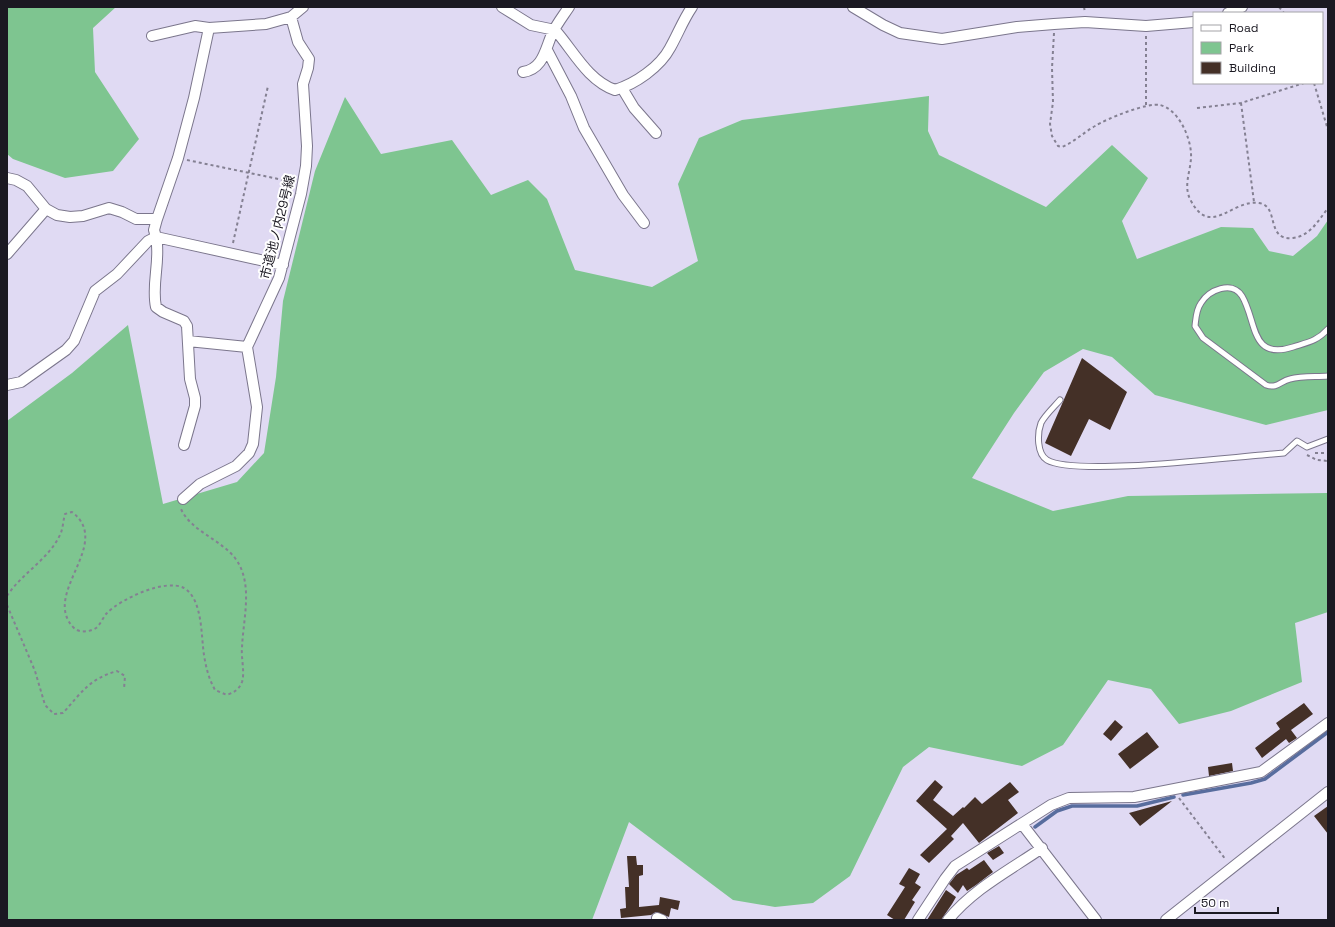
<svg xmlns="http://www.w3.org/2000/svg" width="1335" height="927" font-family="'Space Grotesk','Noto Sans JP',sans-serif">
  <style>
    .green { fill: #7ec590 }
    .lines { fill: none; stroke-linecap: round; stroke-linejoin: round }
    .stream { stroke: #586d9e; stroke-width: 3.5 }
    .building { fill: #443027 }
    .service-casing { stroke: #7b768c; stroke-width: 7 }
    .minor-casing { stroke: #7b768c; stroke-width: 12 }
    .path { stroke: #848092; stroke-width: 2; stroke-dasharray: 3 3; stroke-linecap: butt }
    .service { stroke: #fff; stroke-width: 5 }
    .minor { stroke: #fff; stroke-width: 10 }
    .labels { text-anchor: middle; stroke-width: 4; stroke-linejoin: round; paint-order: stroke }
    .street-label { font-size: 13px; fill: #1b1922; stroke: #fff }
  </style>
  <rect width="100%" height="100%" fill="#e0daf3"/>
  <path class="green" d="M7,7H116L93,28L95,72L139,139L113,171L65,178L13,159L7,154Z
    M929,96L928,131L939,155L1046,207L1112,145L1148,178L1122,221L1137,259L1221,227L1253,228L1269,251L1293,256L1317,236L1328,220V410L1266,425L1155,395L1112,357L1083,349L1044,372L1014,413L972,478L1053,511L1128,496L1328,493V612L1295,623L1302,682L1231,711L1179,724L1151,689L1108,680L1063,745L1022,766L929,747L903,767L850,876L813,903L775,907L733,900L629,822L592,920H7V421L72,373L128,325L163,504L237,482L264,453L276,377L283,301L315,171L345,97L381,154L452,140L491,195L528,180L547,199L575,270L652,287L698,261L678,184L699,138L742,120Z"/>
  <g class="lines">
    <path class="stream" d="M1183,795L1251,783L1265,779L1328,732
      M1035,827L1057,811L1072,806H1137L1174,797"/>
  </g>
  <path class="building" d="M1082,358L1127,392L1110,430L1089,419L1071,456L1045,443Z
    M1304,703L1313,714L1291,730L1297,738L1289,743L1286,739L1262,758L1255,748L1280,729L1276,723Z
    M1115,720L1123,727L1111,741L1103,734Z
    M1147,732L1159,747L1130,769L1118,754Z
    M1232,763L1233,771L1209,776L1208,767Z
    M935,780L943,787L933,800L953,816L963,807L964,808L975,797L982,804L1010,782L1019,792L1008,800L1018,813L979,843L963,823L951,836L954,839L929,863L920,855L947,829L916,801Z
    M1172,801L1140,826L1129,813Z
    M1328,806V834L1314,816Z
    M999,846L1004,853L993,860L987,853Z
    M627,856H636L637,865H643V875L639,876V907L659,905L660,897L680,901L678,910L671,908L669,917L656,912L651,915L621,918L620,909L626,908L625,887H629Z
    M984,860L993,872L976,885L967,891L963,885L958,893L949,884L956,875L967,868L969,870Z
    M909,868L920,874L915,883L921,887L912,900L915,902L904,920H895L887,915L905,887L899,884Z
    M946,890L956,897L952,904L941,920H927Z"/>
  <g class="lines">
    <g class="service-casing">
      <path id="service" d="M1328,329C1317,341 1309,342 1293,347C1250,361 1257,321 1242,296C1232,280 1209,290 1201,303C1196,310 1196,318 1195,326L1203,338L1266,385C1278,389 1280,381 1290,379C1302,376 1315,377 1328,376
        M1060,400C1054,407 1045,415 1041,423C1037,434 1037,454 1047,460C1074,476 1224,458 1262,455L1284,453L1297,441L1307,447L1328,439"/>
    </g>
    <g class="minor-casing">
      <path id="minor" d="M502,7L531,25L555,30C573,50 587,80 615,90C635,84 660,67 670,48C678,34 683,20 692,7
        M853,7L883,25L900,33L942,39L1017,27L1054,24L1085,22L1146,26L1194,22
        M1228,13L1242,7
        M152,36L195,26L209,28
        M547,50L571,96L584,128L623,195L644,223
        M523,72C543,69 545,50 552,34C556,25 563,16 569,7
        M622,88L634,108L656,133
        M7,178L16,180L27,186L46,209L57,215L70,217L83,216L109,208L122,212L136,219H157L154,230L156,237L148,241L117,274L95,291L74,341L66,350L21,382L7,385
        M157,219L178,158L194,98L209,28L266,24L291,17L303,7
        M7,254L46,209
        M188,341L247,347
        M184,445L195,406V398L190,379L187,326L184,321L163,312L156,307C151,284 161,260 156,237L283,265
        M183,499L200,484L236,466L249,453L253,444L257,407L247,347L279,278L301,194L306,166L307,146L303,84L308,68L309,59L298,42L291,17
        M1022,824L1096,920
        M657,918L662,920
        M918,920L945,879L955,866L1051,805L1069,798L1134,797L1261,772L1328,723
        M948,920C973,889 1010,870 1042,848
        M1166,920L1328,792"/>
    </g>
    <path class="path" d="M1084,7L1085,12
      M1279,7L1284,13
      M1054,33L1052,68L1053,102L1050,124L1052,136L1058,146L1062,147C1074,142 1083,133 1095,126C1106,119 1148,102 1160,105C1178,109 1190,136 1191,153C1192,170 1182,185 1191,201C1211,238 1232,199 1259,203C1280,206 1265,241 1293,238C1310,236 1318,221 1328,208
      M1146,36V105
      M1314,83L1328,130
      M1241,103L1254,202
      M1197,108L1241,103L1304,83
      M187,160L293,182
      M233,243L268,86
      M1315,453H1328
      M1307,455L1317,460L1328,461
      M7,596C22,573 48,560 60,535C63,529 63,521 65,514L72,512C114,544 40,594 74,628C79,633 90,632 96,628C101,624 103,617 107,613C121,599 165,578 184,588C203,599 201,637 204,655C206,668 209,679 215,690L227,695C234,692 239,690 242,682C245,672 241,658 242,648C243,619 254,583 235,558C220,539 191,531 181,509
      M7,605L35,671L45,705L54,714L63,713C82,692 89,679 117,671L125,676L124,689
      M1179,798L1226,860"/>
    <use href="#service" class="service"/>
    <use href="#minor" class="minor"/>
  </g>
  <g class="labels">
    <g class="street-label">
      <text transform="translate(277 227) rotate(-76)" y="5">市道池ノ内29号線</text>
    </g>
  </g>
  <rect width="1335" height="927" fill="none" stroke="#1b1922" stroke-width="16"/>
  <rect x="1193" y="12" width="130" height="72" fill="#ffffff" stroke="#a4a3a7"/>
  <rect x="1201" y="25" width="20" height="6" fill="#ffffff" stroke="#a4a3a7"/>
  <text x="1229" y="32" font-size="12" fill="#1b1922">Road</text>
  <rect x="1201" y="42" width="20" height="12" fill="#7ec590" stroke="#a4a3a7"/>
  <text x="1229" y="52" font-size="12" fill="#1b1922">Park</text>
  <rect x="1201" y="62" width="20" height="12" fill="#443027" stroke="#a4a3a7"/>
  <text x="1229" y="72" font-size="12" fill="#1b1922">Building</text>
  <path d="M1195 907v6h83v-6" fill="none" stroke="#1b1922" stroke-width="2"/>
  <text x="1201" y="907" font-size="12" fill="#1b1922" stroke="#ffffff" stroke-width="3" paint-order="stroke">50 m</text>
</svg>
